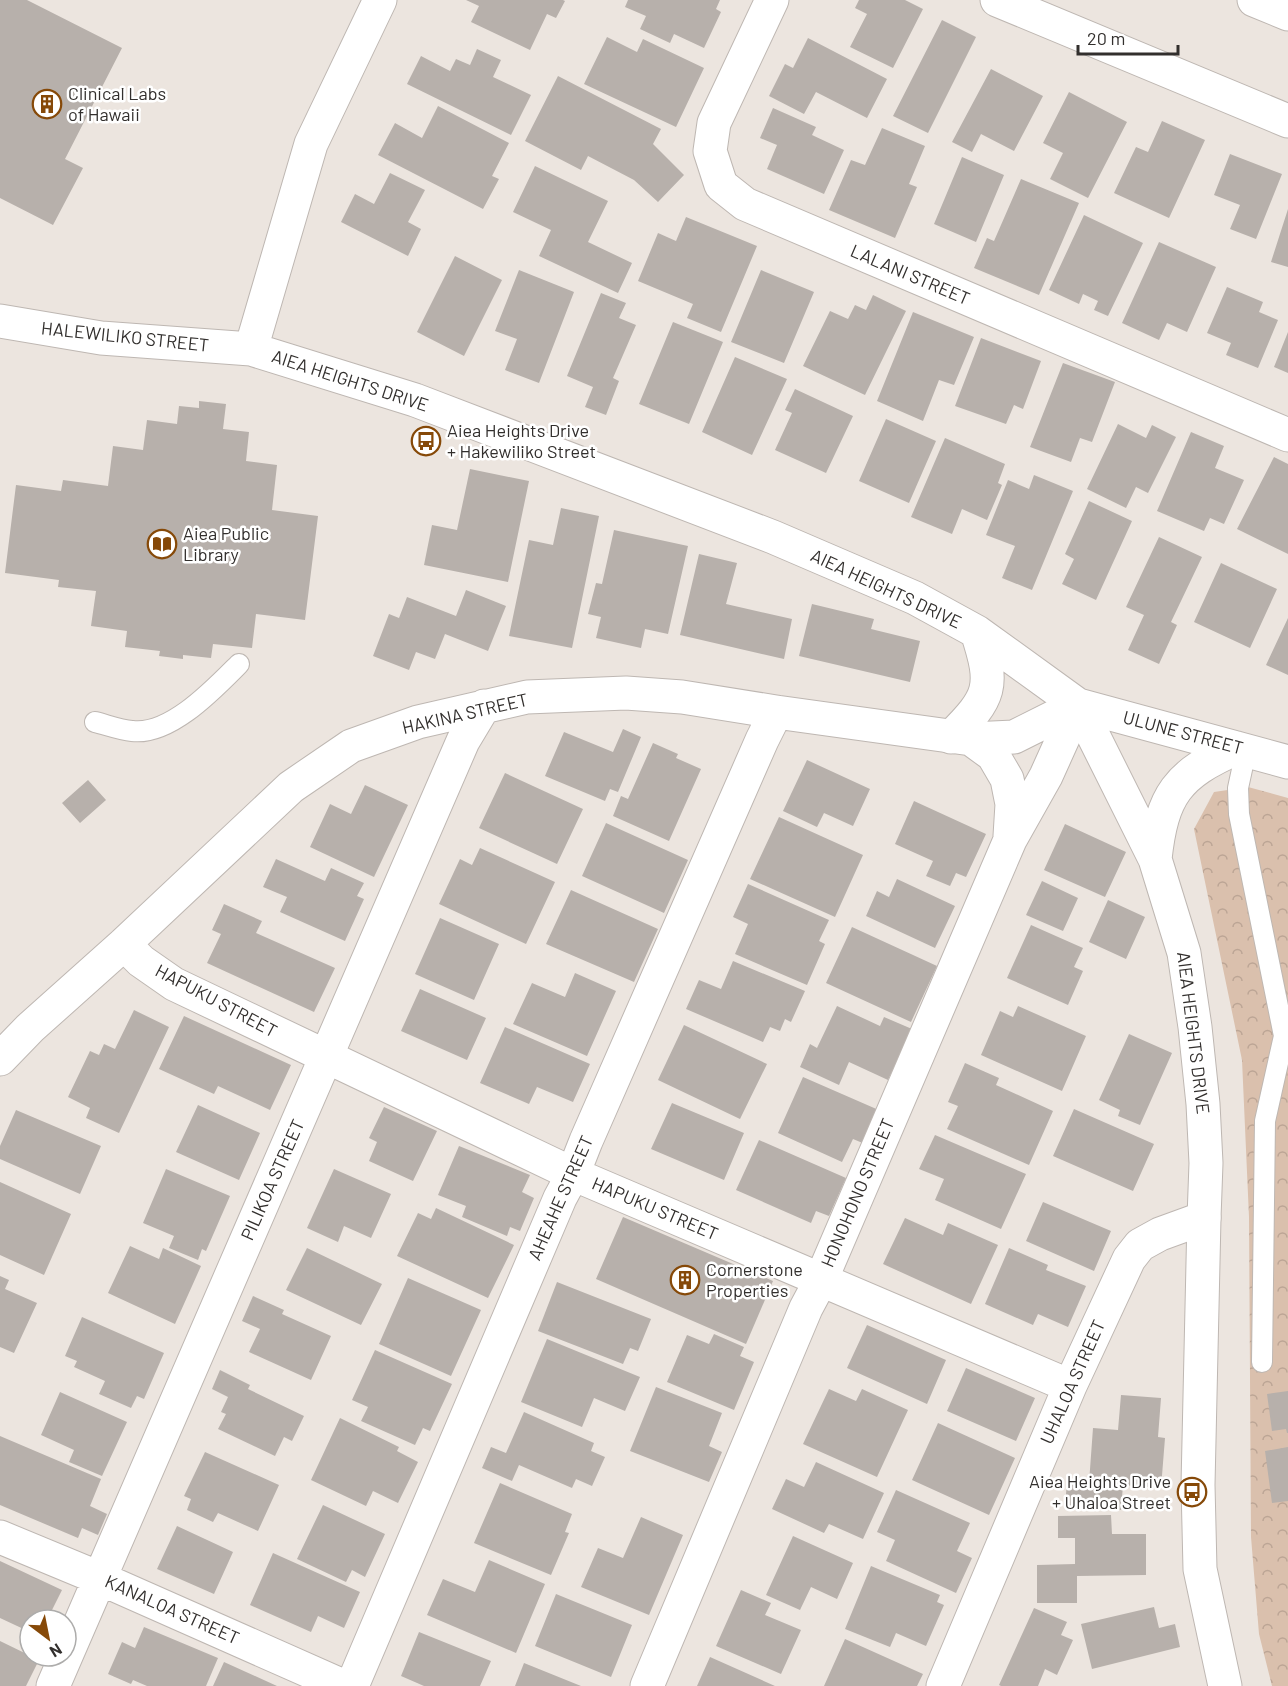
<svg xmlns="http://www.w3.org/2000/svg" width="1288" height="1686" font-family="Barlow,sans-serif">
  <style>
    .park { fill: url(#park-crowns) }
    .building { fill: #b7b0ab }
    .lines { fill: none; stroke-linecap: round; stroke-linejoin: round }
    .lane-casing { stroke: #beb7b2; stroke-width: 22 }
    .street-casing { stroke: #beb7b2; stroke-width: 35 }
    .secondary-casing { stroke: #beb7b2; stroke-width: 35 }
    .highway-casing { stroke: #beb7b2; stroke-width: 35 }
    .lane { stroke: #fff; stroke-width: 20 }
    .street { stroke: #fff; stroke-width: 33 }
    .secondary { stroke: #fff; stroke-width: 33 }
    .highway { stroke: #fff; stroke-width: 33 }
    .labels { text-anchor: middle; stroke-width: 5; stroke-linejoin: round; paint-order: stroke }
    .poi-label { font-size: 18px; fill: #322f2d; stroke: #fff; text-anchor: start }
    .street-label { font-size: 18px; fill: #322f2d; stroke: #fff }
  </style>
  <defs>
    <pattern id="park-crowns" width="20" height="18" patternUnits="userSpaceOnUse" patternTransform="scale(1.5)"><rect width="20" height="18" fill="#dac0ad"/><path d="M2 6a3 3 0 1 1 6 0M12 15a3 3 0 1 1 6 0" fill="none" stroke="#bca595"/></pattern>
  </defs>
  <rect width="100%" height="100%" fill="#ece5df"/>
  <path class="park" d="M1248,787L1288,798V1686H1272L1259,1634L1251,1537L1249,1217L1242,1060L1194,829L1214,792Z"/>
  <path class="building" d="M0,0H27L122,48L65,159L83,168L53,225L0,198Z
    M466,0H563L565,1L556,18L547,14L530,50L471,22L479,6Z
    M628,0H720L716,9L721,12L704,48L674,34L670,43L640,29L646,16L625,7Z
    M859,0H905L923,9L893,68L850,47L867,14L855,8Z
    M942,20L976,37L928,133L893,116Z
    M607,37L637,52L643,39L704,68L676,127L584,84Z
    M808,38L887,79L867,118L816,92L804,114L769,96L785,64L793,68Z
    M477,49L501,60L493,77L531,95L511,135L407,84L421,56L450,71L456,59L470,65Z
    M991,69L1043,96L1014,151L981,134L972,152L952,142Z
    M558,76L661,129L653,144L684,175L658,202L634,180L588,156L581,170L525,141Z
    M1069,92L1127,122L1088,198L1050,179L1063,153L1043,143Z
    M438,106L509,143L492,176L499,179L483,209L378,155L395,123L422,138Z
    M773,108L816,127L812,135L844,150L824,194L767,169L777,145L760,138Z
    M1162,121L1205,140L1169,218L1114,193L1136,147L1148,152Z
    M882,128L925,146L909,184L917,187L895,238L829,210L851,160L865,165Z
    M1230,154L1282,174L1256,239L1230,229L1240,205L1214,195Z
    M962,157L1004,175L976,242L934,224Z
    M535,166L608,201L588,242L632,263L618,293L539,256L551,230L513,212Z
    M390,173L425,190L408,222L421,229L408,256L341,222L355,194L374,204Z
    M1021,179L1079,203L1039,295L974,268L987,238L994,241Z
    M1288,209V267L1271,262Z
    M1084,215L1143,243L1108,316L1094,310L1098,301L1083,294L1079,304L1049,290Z
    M686,217L757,246L721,332L687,318L693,304L638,281L658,233L676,241Z
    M1159,242L1216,267L1187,332L1167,323L1159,340L1122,323Z
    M455,256L502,280L464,356L417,332Z
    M519,270L574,292L539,383L505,370L517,339L495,331Z
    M761,270L814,292L784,363L731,342Z
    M1227,287L1263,302L1259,312L1278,320L1258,368L1226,355L1231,343L1207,333Z
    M601,293L626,303L619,318L636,325L613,378L619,381L606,415L585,407L593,387L567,376Z
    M873,295L906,311L865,395L803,366L830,311L848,319L855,305L866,310Z
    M913,312L974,337L954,385L939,380L923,421L877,401Z
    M673,322L723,342L689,424L639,404Z
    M1288,332V373L1274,367Z
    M981,338L1041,361L1023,409L1014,405L1006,424L955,406Z
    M735,357L787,379L752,455L702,432Z
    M1063,363L1115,382L1092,442L1080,438L1071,462L1030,447Z
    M795,389L853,416L826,473L775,450L792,413L785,410Z
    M199,401L226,404L223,429L249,432L246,461L277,465L272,510L318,516L305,620L256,614L252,648L213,644L211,658L183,655V659L159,656L160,651L125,647L127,631L91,626L96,591L58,587L59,580L5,573L16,485L61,491L63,480L108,486L113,446L143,450L147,420L177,424L179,406L199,408Z
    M886,419L936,441L909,503L859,481Z
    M1118,424L1146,438L1152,425L1176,437L1148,493L1136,487L1126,508L1087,489Z
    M1191,432L1224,446L1215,468L1244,480L1224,524L1210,518L1204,531L1157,511Z
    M945,438L1005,464L998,483L1002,485L987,520L962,509L952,534L911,517Z
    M1274,457L1288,464V554L1237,529Z
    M470,469L529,481L508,582L424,565L432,525L457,530Z
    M1034,475L1073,491L1032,590L1002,578L1015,546L986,535L1008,480L1029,489Z
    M1089,501L1132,521L1096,600L1062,584L1074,559L1065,554Z
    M561,508L599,516L572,648L509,636L529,540L553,545Z
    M614,530L688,546L668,634L645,629L641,648L596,638L601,617L588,614L596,583L602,584Z
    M1159,537L1202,557L1171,622L1177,625L1159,664L1128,650L1144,615L1126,607Z
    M699,554L737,563L726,604L792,619L784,659L680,635Z
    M1221,563L1277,589L1250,648L1194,622Z
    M466,590L506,606L488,651L445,634L435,659L416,652L409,670L373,656L389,614L399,618L407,597L456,616Z
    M812,604L874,619L871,629L920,641L910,682L799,656Z
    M1288,618V675L1266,665Z
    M623,729L641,737L618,792L610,789L605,801L545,776L564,732L613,752Z
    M653,743L678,754L676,758L701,769L669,841L613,816L621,796L628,799Z
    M807,760L870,789L853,826L824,813L817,827L783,811Z
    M505,773L583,809L557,864L479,828Z
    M88,780L106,800L80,823L62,803Z
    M365,785L408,805L374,877L310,847L330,804L351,814Z
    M914,801L986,834L966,877L956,873L950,886L926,876L933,861L895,844Z
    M779,817L863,855L835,917L750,879Z
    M606,823L688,860L664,913L582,876Z
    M1065,824L1126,852L1105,897L1044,870Z
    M480,848L555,882L526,944L439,904L460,859L472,865Z
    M276,859L325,881L331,868L364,883L357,896L364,899L345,941L280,912L287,897L263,887Z
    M897,879L955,906L935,948L866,916L877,891L889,897Z
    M1042,881L1078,898L1063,931L1026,915Z
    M748,884L829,920L819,941L825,944L807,985L735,954L748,924L733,917Z
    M571,890L658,929L634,982L546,944Z
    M1108,900L1145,917L1126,959L1089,942Z
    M224,904L262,921L256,933L335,968L314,1012L207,963L221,934L212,930Z
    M440,918L499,944L474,1000L415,974Z
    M1031,925L1083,948L1074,967L1083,971L1068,1005L1007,978Z
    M852,927L937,966L911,1022L826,983Z
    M733,961L805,991L791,1022L785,1019L780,1031L770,1027L763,1042L686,1009L699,980L721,989Z
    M575,973L616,991L587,1056L513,1024L532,983L565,997Z
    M420,989L486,1018L467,1060L401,1031Z
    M837,1006L880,1026L884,1017L912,1029L888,1080L849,1062L839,1085L800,1067L810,1044L817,1048Z
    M1018,1006L1086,1036L1062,1091L981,1055L1000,1011L1013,1017Z
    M134,1010L169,1027L119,1133L86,1118L90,1108L68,1097L90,1051L99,1055L104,1044L115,1049Z
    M184,1016L291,1065L270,1110L218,1086L214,1094L159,1069Z
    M684,1025L767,1064L740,1119L658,1080Z
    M505,1027L590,1064L573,1102L537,1087L529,1104L480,1083Z
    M1129,1034L1172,1053L1140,1125L1118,1116L1120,1110L1099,1100Z
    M965,1063L999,1078L996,1085L1053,1111L1029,1165L947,1129L958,1106L948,1102Z
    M803,1077L881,1111L865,1144L853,1139L842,1162L778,1133Z
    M672,1103L744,1133L724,1180L651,1149Z
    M198,1105L260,1133L239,1180L176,1152Z
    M384,1107L437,1131L413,1181L369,1161L377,1142L369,1138Z
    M1074,1109L1154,1144L1133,1191L1053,1156Z
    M16,1110L101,1146L80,1194L0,1159V1146Z
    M935,1135L1026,1174L1001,1229L935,1200L944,1179L919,1169Z
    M759,1140L846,1178L829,1216L816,1211L811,1223L736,1190Z
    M459,1146L530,1175L522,1192L534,1198L520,1231L510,1227L507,1236L462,1217L466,1206L438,1195Z
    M166,1169L230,1196L206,1251L202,1249L198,1260L169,1248L174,1236L143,1223Z
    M334,1169L391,1194L371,1238L344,1226L338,1242L307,1228Z
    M0,1182L71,1214L44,1275L0,1255Z
    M1043,1202L1111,1231L1094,1271L1026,1241Z
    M436,1208L514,1245L488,1298L397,1256L418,1213L431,1219Z
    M623,1217L773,1281L746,1344L596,1279Z
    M905,1218L943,1235L948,1223L998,1245L971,1304L883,1264Z
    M130,1246L159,1259L163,1248L201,1266L175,1324L108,1293Z
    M307,1248L382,1284L361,1325L286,1290Z
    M1009,1248L1048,1265L1046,1270L1086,1286L1068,1327L1038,1314L1033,1325L985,1304Z
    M0,1276L9,1280L5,1289L37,1303L14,1353L0,1347Z
    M408,1278L481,1310L451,1376L379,1344Z
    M557,1282L651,1319L638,1351L630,1348L623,1364L538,1331Z
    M253,1296L284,1310L282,1314L331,1336L311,1380L249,1352L260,1329L242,1321Z
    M82,1317L164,1353L144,1399L137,1396L131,1408L99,1394L105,1381L74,1367L77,1361L65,1356Z
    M867,1325L946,1360L927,1404L847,1368Z
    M714,1334L744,1347L740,1356L754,1362L734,1410L667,1382L687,1335L709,1344Z
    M547,1339L640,1377L625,1411L594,1398L582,1427L521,1402Z
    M375,1350L452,1384L430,1431L423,1428L415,1445L361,1421L368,1407L352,1400Z
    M966,1368L1035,1398L1016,1441L947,1411Z
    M220,1370L250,1385L248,1389L304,1416L292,1441L284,1437L275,1456L218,1429L226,1414L221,1412L228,1397L212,1389Z
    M656,1387L722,1413L709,1446L722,1452L709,1482L630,1451Z
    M829,1389L856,1401L862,1389L908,1410L877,1477L803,1444Z
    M1288,1391V1433H1287L1286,1429L1272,1431L1267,1394Z
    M60,1392L127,1422L102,1476L69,1462L74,1450L41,1435Z
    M1121,1395L1161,1398L1158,1437L1165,1438L1161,1488L1123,1485L1121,1510L1065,1506L1067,1482L1089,1483L1093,1428L1118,1430Z
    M524,1412L594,1443L591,1451L605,1457L592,1486L576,1479L572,1488L519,1465L512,1481L482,1468L491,1447L506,1453Z
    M340,1418L399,1447L397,1451L418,1462L398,1503L373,1491L366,1506L311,1480Z
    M938,1423L1015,1458L989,1515L912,1480Z
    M0,1436L101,1479L90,1506L107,1514L98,1535L82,1528L78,1538L0,1505Z
    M1288,1447V1501L1272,1503L1265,1451Z
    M205,1452L279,1485L258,1531L218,1513L213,1522L187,1510L191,1499L184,1496Z
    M816,1462L884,1493L863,1539L829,1524L824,1533L772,1509L786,1479L804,1487Z
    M500,1483L572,1514L565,1532L569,1533L551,1575L474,1543Z
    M896,1490L970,1523L957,1551L972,1558L956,1593L886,1561L895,1540L877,1532Z
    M323,1505L385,1534L365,1577L352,1570L346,1582L297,1559Z
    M1111,1515L1112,1534H1146V1575L1077,1576V1603H1037V1565L1075,1564V1538H1058V1516Z
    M641,1517L683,1535L649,1615L581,1587L598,1548L623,1558Z
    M177,1526L233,1552L214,1594L157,1569Z
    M793,1536L853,1563L837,1599L811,1587L800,1610L766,1595Z
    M273,1553L360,1592L344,1628L318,1616L311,1632L250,1605Z
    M489,1560L545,1584L516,1653L427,1615L443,1579L475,1592Z
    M0,1561L62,1590L47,1620H30V1632L0,1618Z
    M871,1566L940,1595L937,1602L944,1605L926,1646L896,1633L890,1647L845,1629Z
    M741,1590L771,1603L765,1615L801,1630L781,1674L716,1646Z
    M556,1594L632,1625L611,1677L535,1646Z
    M1154,1607L1159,1628L1175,1624L1180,1647L1092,1669L1081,1624Z
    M1034,1608L1067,1622L1061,1635L1073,1640L1057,1675L1045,1669L1038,1686H1001L999,1685Z
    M144,1627L218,1658L206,1686H147L133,1680L131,1684L108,1674L122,1642L135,1648Z
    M419,1632L491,1661L480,1686H424L401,1676Z
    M845,1639L923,1674L917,1686H824Z
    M0,1641L39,1660L26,1686H0Z
    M710,1657L775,1686H697Z
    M224,1662L277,1686H213Z
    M524,1663L581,1686H515Z"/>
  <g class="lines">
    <g class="lane-casing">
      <path id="lane" d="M95,722C107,725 120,730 132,731C170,736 214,689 239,664
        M1246,751L1238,788L1239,814L1284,1036L1265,1121L1262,1362"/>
    </g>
    <g class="street-casing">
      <path id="street" d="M772,0L714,123L710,151L721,185L745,204L1288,435
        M997,0L1288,121
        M971,739L993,755L1007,779L1012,804L1010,836
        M124,944L141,961L174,984L573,1174L1070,1386
        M0,1059L30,1028L124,944L291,787L351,746L418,722L527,697L626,693L682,697L776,712L971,739L1014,737L1078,705
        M0,1537L99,1578L343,1686
        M66,1656L463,741L484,706
        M53,1686L66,1656
        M352,1686L560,1198L573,1174L586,1141L762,740L776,712
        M647,1686L806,1308L821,1280L1010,840L1046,776L1078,705
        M943,1686L1070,1386L1129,1259L1140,1245L1160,1234L1204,1218"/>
    </g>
    <g class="secondary-casing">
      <path id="secondary" d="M0,321L101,338L251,349L415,400L773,537L915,598L977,632L1078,705L1155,859L1184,953L1195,1027L1203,1104L1206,1163L1204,1218L1198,1485L1200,1569L1225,1686
        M251,349L311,144L380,0
        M1078,705L1288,762
        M951,737C991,697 995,687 977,632
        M1155,859C1162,795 1177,774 1237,748"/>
    </g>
    <g class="highway-casing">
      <path id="highway" d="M1254,0L1288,14"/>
    </g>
    <use href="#lane" class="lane"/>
    <use href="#street" class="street"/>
    <use href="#secondary" class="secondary"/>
    <use href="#highway" class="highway"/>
  </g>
  <defs>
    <g id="building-ring" transform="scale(1.5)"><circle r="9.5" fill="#fff" stroke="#864908" stroke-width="1.5"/><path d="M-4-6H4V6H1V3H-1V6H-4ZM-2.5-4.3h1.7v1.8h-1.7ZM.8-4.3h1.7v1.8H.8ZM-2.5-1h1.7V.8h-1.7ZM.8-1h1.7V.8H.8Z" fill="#864908"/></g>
    <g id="bus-ring" transform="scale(1.5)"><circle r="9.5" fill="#fff" stroke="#864908" stroke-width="1.5"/><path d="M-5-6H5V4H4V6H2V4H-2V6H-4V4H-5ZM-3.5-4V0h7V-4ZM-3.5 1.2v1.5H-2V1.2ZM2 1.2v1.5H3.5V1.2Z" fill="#864908"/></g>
    <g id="library-ring" transform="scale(1.5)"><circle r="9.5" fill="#fff" stroke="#864908" stroke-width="1.5"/><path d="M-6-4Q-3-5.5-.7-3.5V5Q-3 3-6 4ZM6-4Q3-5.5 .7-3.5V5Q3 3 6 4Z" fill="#864908"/></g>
  </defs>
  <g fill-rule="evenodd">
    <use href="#building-ring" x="47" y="104"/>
    <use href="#bus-ring" x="426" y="441"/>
    <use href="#library-ring" x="162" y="544"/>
    <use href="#building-ring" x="685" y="1280"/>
    <use href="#bus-ring" x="1192" y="1492"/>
  </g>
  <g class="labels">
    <g class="poi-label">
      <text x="68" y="100">Clinical Labs<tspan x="68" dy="21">of Hawaii</tspan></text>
      <text x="447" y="437">Aiea Heights Drive<tspan x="447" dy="21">+ Hakewiliko Street</tspan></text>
      <text x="183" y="540">Aiea Public<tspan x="183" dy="21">Library</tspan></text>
      <text x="706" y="1276">Cornerstone<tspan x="706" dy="21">Properties</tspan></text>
      <text x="1171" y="1488" text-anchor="end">Aiea Heights Drive<tspan x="1171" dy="21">+ Uhaloa Street</tspan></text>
    </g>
    <g class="street-label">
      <text transform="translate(910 275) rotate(23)" y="6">LALANI STREET</text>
      <text transform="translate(125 337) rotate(6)" y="6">HALEWILIKO STREET</text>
      <text transform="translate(350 381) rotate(18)" y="6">AIEA HEIGHTS DRIVE</text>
      <text transform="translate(886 589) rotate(25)" y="6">AIEA HEIGHTS DRIVE</text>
      <text transform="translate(465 714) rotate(-13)" y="6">HAKINA STREET</text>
      <text transform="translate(1183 733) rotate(15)" y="6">ULUNE STREET</text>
      <text transform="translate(216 1001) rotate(28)" y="6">HAPUKU STREET</text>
      <text transform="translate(1193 1033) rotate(83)" y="6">AIEA HEIGHTS DRIVE</text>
      <text transform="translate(273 1180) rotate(-66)" y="6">PILIKOA STREET</text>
      <text transform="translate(858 1193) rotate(-67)" y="6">HONOHONO STREET</text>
      <text transform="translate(561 1198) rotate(-66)" y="6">AHEAHE STREET</text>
      <text transform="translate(655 1209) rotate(23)" y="6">HAPUKU STREET</text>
      <text transform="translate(1073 1382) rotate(-66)" y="6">UHALOA STREET</text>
      <text transform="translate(172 1610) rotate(24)" y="6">KANALOA STREET</text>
    </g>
  </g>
  <g transform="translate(48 1638) rotate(148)"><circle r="28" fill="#ffffff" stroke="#adacab" stroke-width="1.5"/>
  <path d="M0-4.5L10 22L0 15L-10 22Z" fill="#864908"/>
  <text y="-9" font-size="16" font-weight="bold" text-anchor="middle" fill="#322f2d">N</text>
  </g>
  <path d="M1078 45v9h100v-9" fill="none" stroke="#322f2d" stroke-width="3"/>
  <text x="1087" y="45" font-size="18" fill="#322f2d" stroke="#ffffff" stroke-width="4.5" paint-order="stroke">20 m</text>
</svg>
